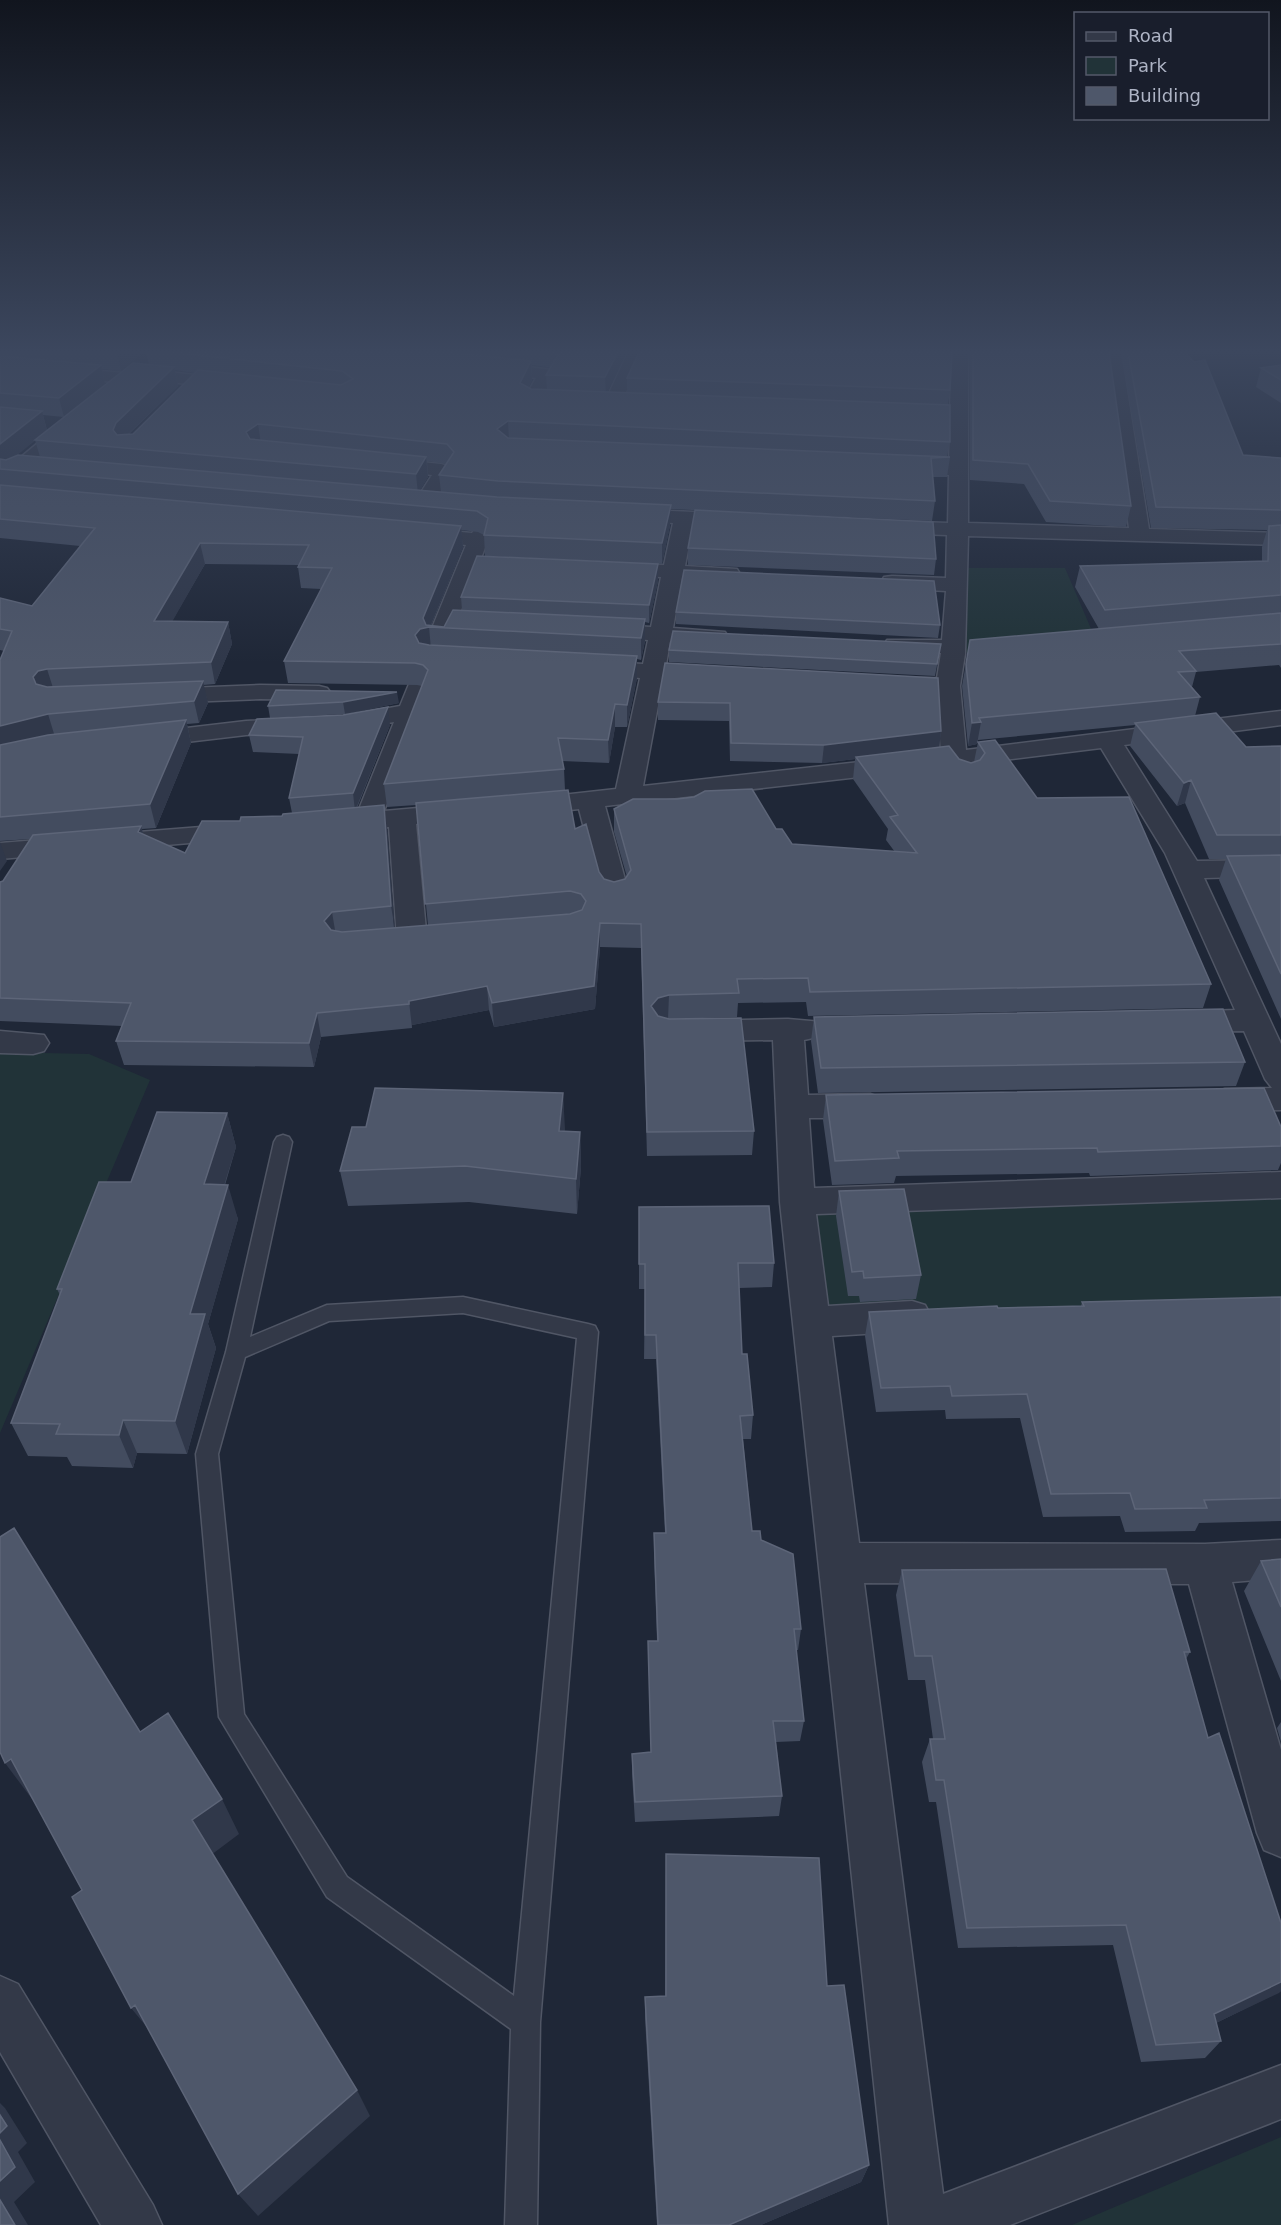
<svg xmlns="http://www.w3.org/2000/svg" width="1281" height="2225" font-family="'DejaVu Sans',sans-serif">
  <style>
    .green { fill: #213338 }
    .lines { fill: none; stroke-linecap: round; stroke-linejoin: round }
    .service-casing { stroke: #505665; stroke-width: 3 }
    .minor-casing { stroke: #505665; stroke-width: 3 }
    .service { fill: #333948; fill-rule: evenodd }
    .minor { fill: #333948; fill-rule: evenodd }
    .wall { fill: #434c5f; fill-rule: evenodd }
    .shaded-wall { fill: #30384a }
    .building { fill: #4e576a; stroke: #5d6578; stroke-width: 1.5 }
  </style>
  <rect width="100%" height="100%" fill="#1f2737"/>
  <path class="green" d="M957,568H1065L1095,638L953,654Z
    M0,1052L89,1054L150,1080L0,1433Z
    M1281,1185V1297L812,1322L797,1202Z
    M1281,2137V2225H1072Z"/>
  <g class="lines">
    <g class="service-casing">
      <path id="service" d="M283,1135L289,1137L292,1142L250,1337L327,1305L463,1297L588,1324L595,1326L598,1332L540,2022L537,2225H505L511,2029L327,1897L219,1717L196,1454L226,1352L274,1142L277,1137ZM463,1313L577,1338L514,1996L347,1877L244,1714L218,1454L245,1357L329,1321Z"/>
    </g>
    <g class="minor-casing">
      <path id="minor" d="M628,352H690L691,354L683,359L641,358L619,408H607L604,404Z
        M952,352H968V523L1129,528L1105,352H1121L1149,529L1281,533V545L968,536L965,654L960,686L966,750L1281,711V725L1124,745L1197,861L1281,860V876L1204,878L1281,1044V1110L1225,1111L1213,1108L1209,1100L1213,1092L1225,1089L1272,1088L1265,1079L1244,1031L1184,1032L1173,1029L1168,1022L1173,1015L1184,1012L1235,1010L1165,853L1101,748L971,764L979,776L975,781L966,784L957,781L947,767L605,806L629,894L625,900L615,903L605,900L601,894L579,809L526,815L517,813L513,807L517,801L526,799L616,789L640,678L586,673L582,668L586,663L594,661L643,664L648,640L593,636L590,631L593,626L601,624L651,627L661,577L613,575L605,574L602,569L605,564L613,563L664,565L673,523L619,519L616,515L619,511L626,509L740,514L747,516L750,520L747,524L740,526L693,524L685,566L737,569L740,574L737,579L682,578L673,628L725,632L728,637L725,642L670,641L666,665L715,670L719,675L715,680L707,682L663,679L643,786L941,753L937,693L886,689L882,684L886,679L937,678L941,653L887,650L884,645L887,640H942L946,591L892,588L884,587L881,582L884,577L892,576L946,578L947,535L890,533L883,531L880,527L883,523L890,521L948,523L949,475L904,473L894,467L904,461L949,464L950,422L905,420L896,415L905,410L950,411Z
        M0,362L124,373L132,368L232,379L241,384L232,389L134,378L126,383L0,372Z
        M486,362L553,370L556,374L544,396L566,397L575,402L566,407L526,405L523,401L536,378L480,371L478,367Z
        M74,417L80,418L83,422L80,426L29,470L0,485V471L15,462L68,418Z
        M382,458L441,464L448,466L453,472L431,507H417L414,503L432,475L375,468L373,464L375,460Z
        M490,517L497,519L500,523L488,540L384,811L463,804L472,806L476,812L472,818L416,824L426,930L443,928L453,931L458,937L453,943L412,949L402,946L397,940L389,827L341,831L332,829L328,823L332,817L357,814L394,722L345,730L246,735L144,747L135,745L132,740L135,735L144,733L246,721L345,716L400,706L466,545L417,540L410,538L407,534L410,530L417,528L472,533L483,519Z
        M260,685L319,686L327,688L331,693L327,698L319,700L260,699L161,703L153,701L149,696L153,691L161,689Z
        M239,824L249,826L252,832L249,838L0,859V843Z
        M788,1019L822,1022L827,1029L822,1036L804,1040L808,1095L870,1094L882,1098L886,1106L882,1114L870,1118H809L814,1188L1281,1172V1198L816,1214L828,1306L912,1301L925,1305L931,1316L925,1327L912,1331L832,1336L859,1543L1205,1544L1281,1540V1578L1232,1582L1281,1750V1857L1264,1850L1257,1833L1189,1584L864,1583L943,2194L1281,2065V2119L1010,2225H889L780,1202L773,1040L698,1041L687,1038L682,1031L687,1024L698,1021Z
        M0,1031L44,1035L49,1043L44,1051L33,1054L0,1053Z
        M0,1976L18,1984L153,2205L162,2225H101L0,2052Z"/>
    </g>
    <use href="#service" class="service"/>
    <use href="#minor" class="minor"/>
  </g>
  <path class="wall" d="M0,352H143L121,371L102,369L105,384L64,417L43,415L47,430L149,365L146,352H627L607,392L627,393V378L639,352H953H952L950,390L948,405L950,442L947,457H950L947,477H933L935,501L932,521L670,509V525L662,564L485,556L484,535L478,532L461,530L463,547L431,626L444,627L462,610L461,597L658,564V581L649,623L645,622V641L641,660L637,659V678L627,727H615L609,763L562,761L564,769L565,790L575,829L599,872L604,879L614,882L625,879L627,877L614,832V809L776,829L792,844L895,852L886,840L888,829L853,779L855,759L822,763L730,761L729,721L658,720V702L665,663L941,731L939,747L959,759L971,763L974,762L978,742L1037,798L1211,984L1203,1008L808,1016L806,1002L738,1003L737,1017L668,1019L754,1131L752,1155L647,1156L641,948L600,947L595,1009L494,1027L489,1010L412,1025V1028L321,1037L314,1067L124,1065L116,1041L122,1026L0,1021V882L3,881L31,839L0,841V660L4,651L0,650V598L32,606L80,546L0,538ZM532,365L547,367L550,368L546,375L547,390L531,389L528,388L532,380ZM175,370L195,373L133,434H129L178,386ZM35,440L40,457L16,455ZM427,461L446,464L439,475L441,492L420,490L428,477ZM205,564L298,565V567L301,588L321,589L284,661L288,683L417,685L422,686L384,784L387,807L416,805L428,925L394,928L387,828L357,808L390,725L249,735L253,752L299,754L289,798L292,813L282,816L240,821L185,853L143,834L142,829L156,828L191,743L187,724L199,723L208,703L203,685L215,684L232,644L228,622L172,621Z
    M970,352H1109L1131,506L1126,527L1046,522L1024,484L970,480Z
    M1121,352H1185L1243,455L1281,458V668L1279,665L1196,672L1192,687L1200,697L1195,716L1246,747L1281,746V1019L1219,880L1226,859H1209L1185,803L1177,806L1130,746L1135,725L978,740L977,744L968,746L962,686L970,640L1099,629L1075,587L1080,566L1262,561V547L1267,530L1151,528Z
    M1281,365V403L1256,387L1261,368Z
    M688,548L936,559L934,575L688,565Z
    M676,612L940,625L938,638L676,624Z
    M669,650L939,655L935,676L669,662Z
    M276,690L399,703L345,714L270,718L268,706Z
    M814,1017L1245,1062L1236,1086L818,1093L811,1041Z
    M563,1093L564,1131L580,1132L581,1167L577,1214L469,1202L348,1206L340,1171L366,1127Z
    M826,1095L1281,1127V1163L1278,1170L1090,1176L1089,1173L896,1176L894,1183L832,1185L823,1120Z
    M227,1113L236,1147L225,1185L238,1219L208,1324L216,1348L187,1454L137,1453L133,1468L72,1466L67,1457L28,1456L11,1423L60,1295L57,1289L131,1182Z
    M839,1191L921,1275L916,1299L860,1302L859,1296H848L836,1216Z
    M639,1207L774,1263L772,1287L739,1288L742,1354L753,1415L751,1439H743L752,1531L761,1540L801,1629L798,1650H796L804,1721L800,1741L776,1742L782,1796L779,1816L635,1822L632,1774V1754L651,1752L648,1641H657L654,1556V1533H665L656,1359H644L645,1289H639Z
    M1281,1297V1521L1199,1523L1195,1531L1125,1532L1120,1516L1043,1517L1020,1418L946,1419L945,1410L876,1412L865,1336L869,1312L1081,1306L1082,1302Z
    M1281,1559V1681L1244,1591L1261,1561Z
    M902,1570L1190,1652L1186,1659L1208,1738L1281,1923V1991L1216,2023L1221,2041L1205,2058L1141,2062L1113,1945L958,1948L936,1802H929L922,1762L930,1739H933L925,1680H908L896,1595Z
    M1281,1722V1742L1277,1728Z
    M666,1854L827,1986L869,2165L861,2182L761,2225H657L645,2018V1997L665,1996Z"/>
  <path class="shaded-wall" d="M117,352H143L121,371Z
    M618,352H627L606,396L605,377Z
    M531,361L532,380L521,402L520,383Z
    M101,365L105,384L64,417L59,398Z
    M174,367L178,386L120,442L113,430L116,423Z
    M42,411L47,431L0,469V444Z
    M508,421L509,441L497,429Z
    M258,424L261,444L250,451L246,432Z
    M426,457L428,477L418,494L416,474Z
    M671,505L670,525L662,564V543Z
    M461,526L463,547L430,627H429L431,649L422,651L415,635L423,618Z
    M200,543L205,564L160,643L154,621Z
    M658,564V581L649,623V605Z
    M645,619V641L641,660V638Z
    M228,622L232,644L215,684L211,662Z
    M637,656V678L627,727V705Z
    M47,669L54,691L40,699L33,677L38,671Z
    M203,681L208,703L199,723L194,701Z
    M397,692L399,703L345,714L343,702Z
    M615,704V727L609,763L608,740Z
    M388,707L390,725L355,811L353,793Z
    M48,714L55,737L0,750V726Z
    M186,720L191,743L156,828L150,804Z
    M981,722L977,744L968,746L972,723Z
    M941,731L939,749L856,757L855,759L822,763L824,745Z
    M1191,780L1185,803L1177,806L1184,783Z
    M384,805L387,828L395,930L391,906Z
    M141,826L147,849L138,832Z
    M0,842L7,861L0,871Z
    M332,912L336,936L324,921Z
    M600,923V947L595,1009L494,1027L492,1003Z
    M487,986L489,1010L412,1025V1028L409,1001Z
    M669,995L668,1019L651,1030V1006L658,998Z
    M317,1013L321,1037L314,1067L309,1043Z
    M563,1093L565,1129L561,1167L559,1131Z
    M227,1113L236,1147L214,1218L204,1184Z
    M580,1132L581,1167L577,1214L576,1179Z
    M228,1185L238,1219L208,1324L216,1348L187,1454L175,1421L190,1314Z
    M123,1420L137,1453L133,1468L119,1435Z
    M11,1759L37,1796L32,1799L5,1763Z
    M222,1799L239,1834L211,1855L192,1820Z
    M1281,1982V1991L1279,1993L1197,2032L1214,2014Z
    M135,2005L155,2037L131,2008Z
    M357,2090L370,2116L258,2216L238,2194Z
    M0,2103L5,2108L27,2143L18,2152L35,2182L14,2202L28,2225H15L0,2200Z
    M869,2165L861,2182L761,2225H729Z"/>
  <path class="building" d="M168,352H445L531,361L520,383L531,389L950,405V442L508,421L497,429L508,438L950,457L931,458L935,501L498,481L439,475L454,452L447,444L258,424L246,432L250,439L426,457L416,474L35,440L133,363L174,367L116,423L113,430L117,435L133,434L198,370L341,385L353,379L342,371Z
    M551,352H618L605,377L546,375L558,355Z
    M639,352H952L950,390L627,378Z
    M973,352H1109L1131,506L1050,501L1028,464L973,460Z
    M1128,352H1185L1194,362L1205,360L1243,455L1281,458V510L1156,507Z
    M0,356L101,365L59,398L0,393Z
    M1281,365V380L1261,368Z
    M0,407L42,411L0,444Z
    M18,455L497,497L671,505L662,543L484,535L488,518L477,511L0,469V459L6,460Z
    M0,485L461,526L423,618L426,625L444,627L453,610L645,619L641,638L429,627L420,629L415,635L419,643L429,645L637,656L627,705L615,704L608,740L558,738L564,769L384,784L428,670L423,665L415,663L284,661L332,568L298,567L309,545L200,543L154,621L228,622L211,662L47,669L38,671L33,677L36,684L47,687L203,681L194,701L48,714L0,726V660L12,631L0,629V598L32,606L95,528L0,519Z
    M695,510L933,522L936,559L688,548Z
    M1281,525V595L1105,610L1080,566L1268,561L1269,526Z
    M477,556L658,564L649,605L461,597Z
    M684,570L934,581L940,625L676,612Z
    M1281,613V644L1179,651L1196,671L1178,672L1200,697L979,718L981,722L972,723L966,664L970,640Z
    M673,631L941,644L937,664L669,650Z
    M665,663L938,678L941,731L824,745L731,743L730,703L658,702Z
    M276,690L397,692L343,702L268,706Z
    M388,707L353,793L289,798L303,737L249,735L257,719L343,715Z
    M1216,713L1246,747L1281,746V835H1217L1191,780L1184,783L1135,723Z
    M186,720L150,804L0,817V745L48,735Z
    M995,740L1037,798L1129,797L1211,984L810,992L808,978L737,979L739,993L669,995L658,998L651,1006L658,1016L669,1019L741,1018L754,1131L647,1132L641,924L600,923L594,986L492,1003L487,986L409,1001V1004L317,1013L309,1043L116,1041L131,1003L0,998V882L3,881L33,835L141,826L138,832L185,853L202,821H240L241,817L282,816L283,814L384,805L391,906L332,912L324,921L331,930L342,932L570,914L582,910L586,901L581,894L570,891L425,904L416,803L568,790L575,829L586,824L599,872L604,879L614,882L625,879L631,870L614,809L633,799H677L694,797L705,791L752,789L776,829H782L792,844L917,853L890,817L898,815L856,757L949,746L959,759L971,763L980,760L985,753L978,742Z
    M1281,855V974L1227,856Z
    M1223,1009L1245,1062L821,1068L814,1017Z
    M375,1088L563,1093L559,1131L580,1132L576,1179L465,1166L340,1171L352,1127H366Z
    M1264,1088L1281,1127V1146L1098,1152L1097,1148L897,1151L899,1158L835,1161L826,1095Z
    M157,1112L227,1113L204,1184L228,1185L190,1314H205L175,1421L123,1420L119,1435L56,1434L60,1424L11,1423L62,1289H57L99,1182H131Z
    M904,1189L921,1275L864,1278L863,1271L852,1272L839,1191Z
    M769,1206L774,1263H738L742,1354H747L753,1415L740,1416L752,1531H760L761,1540L793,1554L801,1629H794L804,1721H773L782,1796L635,1802L632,1754L651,1752L648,1641H658L654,1533H666L656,1335H645V1264H639V1207Z
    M1281,1297V1498L1204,1500L1207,1508L1135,1509L1130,1493L1051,1494L1027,1394L952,1396L950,1386L881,1388L869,1312L997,1306L998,1308L1084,1306L1082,1302Z
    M14,1528L140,1732L168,1713L222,1799L192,1820L357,2090L238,2194L135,2005L131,2008L72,1897L82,1890L11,1759L5,1763L0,1752V1537Z
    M1281,1559V1607L1261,1561Z
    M1166,1569L1190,1652H1184L1208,1738L1219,1733L1281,1923V1982L1214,2014L1221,2041L1156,2045L1126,1925L967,1928L944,1780H936L930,1739H945L932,1656H915L902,1570Z
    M666,1854L819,1858L827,1986L844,1985L869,2165L729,2225H658L645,1997L666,1996Z
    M0,2115L7,2126L0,2133Z
    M0,2140L15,2167L0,2181Z
    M0,2200L15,2225H0Z"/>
  <linearGradient id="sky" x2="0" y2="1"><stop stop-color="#11151e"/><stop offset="0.53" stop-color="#3c475e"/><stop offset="1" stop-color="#3c475e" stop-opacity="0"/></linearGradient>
  <rect width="1281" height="663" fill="url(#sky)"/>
  <rect x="1074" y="12" width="195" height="108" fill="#191e2c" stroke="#545a69" stroke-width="1.5"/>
  <rect x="1086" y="32" width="30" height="9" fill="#333948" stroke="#545a69" stroke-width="1.5"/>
  <text x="1128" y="42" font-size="18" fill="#adb3c4">Road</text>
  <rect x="1086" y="57" width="30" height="18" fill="#213338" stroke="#545a69" stroke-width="1.5"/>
  <text x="1128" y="72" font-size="18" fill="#adb3c4">Park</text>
  <rect x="1086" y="87" width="30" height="18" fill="#4e576a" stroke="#545a69" stroke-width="1.5"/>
  <text x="1128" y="102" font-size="18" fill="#adb3c4">Building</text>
</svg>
